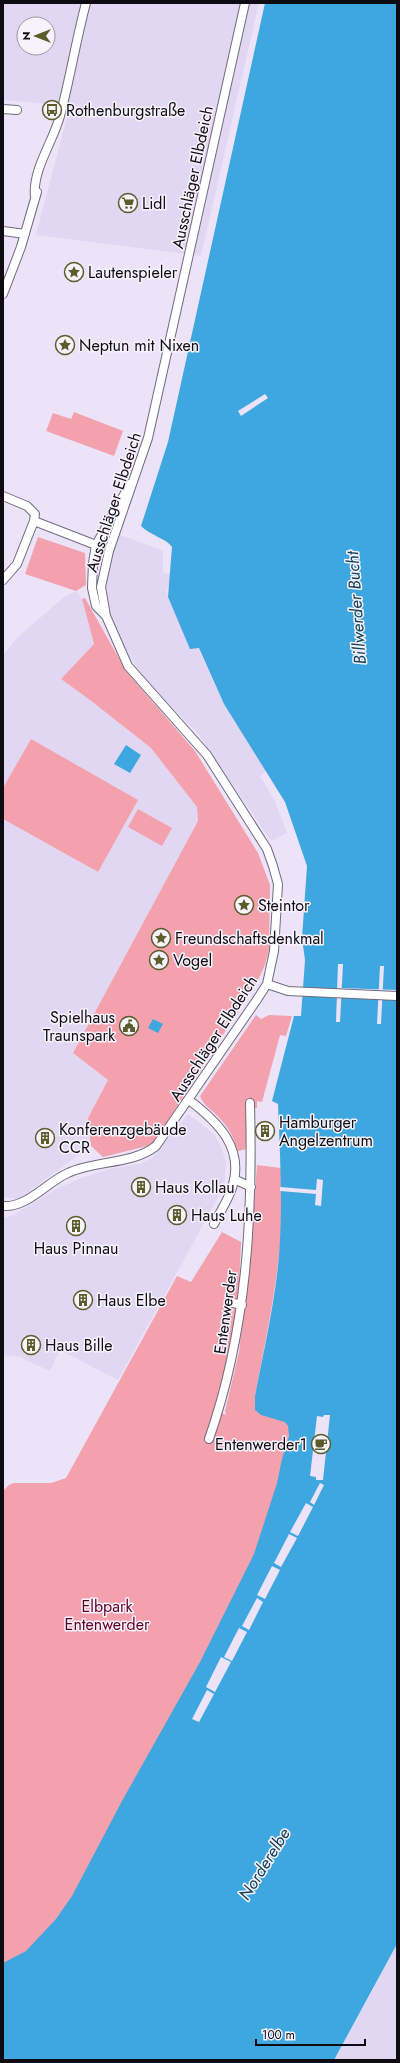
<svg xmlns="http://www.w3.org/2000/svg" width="400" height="2063" font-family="Jost,sans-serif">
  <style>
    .built { fill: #e2d7f3; fill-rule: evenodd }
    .green { fill: #f4a1ae }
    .water { fill: #3ea7e0; fill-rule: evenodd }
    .pier { fill: #ece3f9 }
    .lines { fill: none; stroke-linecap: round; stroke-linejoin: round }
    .minor-casing { stroke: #716a7d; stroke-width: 10 }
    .minor { stroke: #fff; stroke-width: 8 }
    .labels { text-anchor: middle; stroke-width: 3; stroke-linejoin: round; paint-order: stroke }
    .poi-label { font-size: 16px; fill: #0e0c12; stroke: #f6f3fc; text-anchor: start }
    .street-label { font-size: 16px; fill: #0e0c12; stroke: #f6f3fc }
    .park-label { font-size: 16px; fill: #600022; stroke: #f6f3fc }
    .water-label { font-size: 17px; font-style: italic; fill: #154058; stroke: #f6f3fc }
  </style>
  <rect width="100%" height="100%" fill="#ece3f9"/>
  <path class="built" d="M3,3H259L201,256L36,235L70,106L3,100ZM24,24H48V48H24Z
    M118,534L163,551V573L171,574L175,582L166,589L168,597L190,648H198L224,704L266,771L260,776L275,801L287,833L271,841L198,734L141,675L117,633L110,613L106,587L109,566Z
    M76,591L82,599L94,644L61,679L90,700L151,748L197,807L198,821L73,1053L108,1080L88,1118L91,1146L19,1199L3,1197V819L98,872L31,739L3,788V655L18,637L63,598Z
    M188,1114L214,1134L222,1149L226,1163L225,1178L220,1194L118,1380L60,1350L50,1371L19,1357L3,1355V1218L11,1216L58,1188L79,1179L108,1169L140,1164L153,1157Z
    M397,1944V2060H334L376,1984Z"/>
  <path class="green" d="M74,412L123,431L114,456L46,431L53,413L71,419Z
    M38,537L85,553L86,585L76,591L25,574Z
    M85,598L126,671L195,751L258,853L270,885L269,949L265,965L257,982L154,1142L147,1146L103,1157L91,1146L88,1118L108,1080L73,1053L198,821L197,807L151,748L90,700L61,679L94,644L82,599Z
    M31,739L138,800L98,872L3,819V788Z
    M138,809L172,828L162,846L128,827Z
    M256,1015L261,1019L269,1015L292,1016L286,1036L280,1035L262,1102L257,1101V1108H253L247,1149L238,1151C234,1140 230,1129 221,1120C214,1111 204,1107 200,1096Z
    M257,1165L281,1168C287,1245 269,1321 255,1396V1406L295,1419L260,1550L70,1913L3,1972V1491L9,1485L14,1483H51L66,1478L177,1276L191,1282L222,1232L241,1242L238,1310L218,1411L226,1415L225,1411L239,1352L251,1250Z"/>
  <path class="water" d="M265,3H397V1944L334,2060H3V1963L26,1951L56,1919L72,1896L122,1801L200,1662L254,1554L277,1483L282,1459L289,1436L288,1426L285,1422L261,1415L255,1410V1396C264,1349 275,1303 279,1255C283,1205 280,1155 278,1104L272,1101L294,1016H301L305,960L302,938L307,866L285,802L224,704L199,648L190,649L168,597L172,547C167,539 150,535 141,526L168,442ZM338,964H343L340,1022H336ZM380,966H384L381,1024H377Z
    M126,745L141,755L130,773L114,764Z
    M153,1019L163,1024L158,1033L148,1028Z"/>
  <path class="pier" d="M265,394L268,398L241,416L238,411Z
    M340,988L397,990V1000L339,997Z
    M317,1179L323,1180L321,1206L315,1205L316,1194L280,1191V1187L316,1190Z
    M324,1415H330L323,1480H316V1477L310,1476L317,1416L323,1417Z
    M320,1483L324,1485L314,1505L310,1502Z
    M306,1503L313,1507L298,1536L290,1532Z
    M289,1534L297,1538L281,1567L274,1563Z
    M272,1566L280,1570L265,1599L257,1595Z
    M257,1598L263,1602L249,1630L242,1626Z
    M239,1628L247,1632L232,1661L224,1657Z
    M221,1657L231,1662L215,1692L206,1687Z
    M207,1690L214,1694L199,1722L192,1719Z"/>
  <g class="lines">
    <g class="minor-casing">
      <path id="minor" d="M3,109L17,110
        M35,197C32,170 53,142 60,116C70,79 76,40 86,3
        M3,231L25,234
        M3,294L21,247L37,192
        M3,496L27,506L35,514L34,521L17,564L3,580
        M34,521L96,545
        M105,615L96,606L92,588L93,563L96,545L130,484
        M267,984L288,991L397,996
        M189,1100C218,1122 245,1148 232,1188C228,1200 220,1212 214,1224
        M234,1179L251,1187
        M3,1206C27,1208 47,1182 68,1173C95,1160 132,1165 156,1146L256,1001L267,984L274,951L278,884L273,866L267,849L207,755L128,666L106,616L101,587L109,551L148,438L245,3
        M229,1302L242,1305
        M209,1439C247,1330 253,1217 250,1103"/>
    </g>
    <use href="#minor" class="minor"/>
  </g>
  <defs>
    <g id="bus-ring" transform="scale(1)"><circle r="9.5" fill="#f6f3fc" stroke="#5b5c29" stroke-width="1.5"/><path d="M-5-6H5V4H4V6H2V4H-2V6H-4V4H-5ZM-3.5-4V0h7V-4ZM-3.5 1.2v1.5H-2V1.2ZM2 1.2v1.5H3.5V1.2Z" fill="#5b5c29"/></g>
    <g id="supermarket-ring" transform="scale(1)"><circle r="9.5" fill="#f6f3fc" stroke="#5b5c29" stroke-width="1.5"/><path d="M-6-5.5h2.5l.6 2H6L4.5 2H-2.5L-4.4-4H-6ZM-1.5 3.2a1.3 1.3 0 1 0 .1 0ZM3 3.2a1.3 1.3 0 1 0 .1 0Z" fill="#5b5c29"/></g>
    <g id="sight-ring" transform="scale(1)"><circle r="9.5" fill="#f6f3fc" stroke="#5b5c29" stroke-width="1.5"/><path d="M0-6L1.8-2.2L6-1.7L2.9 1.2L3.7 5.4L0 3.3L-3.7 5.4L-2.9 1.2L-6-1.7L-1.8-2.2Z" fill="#5b5c29"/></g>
    <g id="civic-ring" transform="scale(1)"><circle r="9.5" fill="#f6f3fc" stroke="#5b5c29" stroke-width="1.5"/><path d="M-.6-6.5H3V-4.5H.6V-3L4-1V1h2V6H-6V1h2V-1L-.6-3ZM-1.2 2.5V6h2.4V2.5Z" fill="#5b5c29"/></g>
    <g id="building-ring" transform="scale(1)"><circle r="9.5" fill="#f6f3fc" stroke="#5b5c29" stroke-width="1.5"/><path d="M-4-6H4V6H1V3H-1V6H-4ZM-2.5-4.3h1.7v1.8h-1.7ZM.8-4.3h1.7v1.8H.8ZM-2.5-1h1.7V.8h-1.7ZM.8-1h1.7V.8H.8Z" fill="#5b5c29"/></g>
    <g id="cafe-ring" transform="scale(1)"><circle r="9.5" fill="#f6f3fc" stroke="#5b5c29" stroke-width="1.5"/><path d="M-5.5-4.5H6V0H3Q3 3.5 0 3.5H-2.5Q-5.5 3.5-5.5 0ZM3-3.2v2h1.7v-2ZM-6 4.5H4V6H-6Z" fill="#5b5c29"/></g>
  </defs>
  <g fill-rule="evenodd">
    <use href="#bus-ring" x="52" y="110"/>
    <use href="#supermarket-ring" x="128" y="203"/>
    <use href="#sight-ring" x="74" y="272"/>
    <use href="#sight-ring" x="65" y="345"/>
    <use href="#sight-ring" x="244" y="905"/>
    <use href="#sight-ring" x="161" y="938"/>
    <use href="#sight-ring" x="159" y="960"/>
    <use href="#civic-ring" x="129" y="1026"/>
    <use href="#building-ring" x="265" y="1131"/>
    <use href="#building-ring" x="45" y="1138"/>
    <use href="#building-ring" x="141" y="1187"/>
    <use href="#building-ring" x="177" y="1215"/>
    <use href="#building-ring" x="76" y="1226"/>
    <use href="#building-ring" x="83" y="1300"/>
    <use href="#building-ring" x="31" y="1345"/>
    <use href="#cafe-ring" x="321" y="1444"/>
  </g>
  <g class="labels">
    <g class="poi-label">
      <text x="66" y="116">Rothenburgstraße</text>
      <text x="142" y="209">Lidl</text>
      <text x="88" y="278">Lautenspieler</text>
      <text x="79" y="351">Neptun mit Nixen</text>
      <text x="258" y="911">Steintor</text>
      <text x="175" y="944">Freundschaftsdenkmal</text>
      <text x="173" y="966">Vogel</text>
      <text x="115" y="1023" text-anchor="end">Spielhaus<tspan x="115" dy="18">Traunspark</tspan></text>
      <text x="279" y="1128">Hamburger<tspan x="279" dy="18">Angelzentrum</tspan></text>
      <text x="59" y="1135">Konferenzgebäude<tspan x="59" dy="18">CCR</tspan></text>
      <text x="155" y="1193">Haus Kollau</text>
      <text x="191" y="1221">Haus Luhe</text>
      <text x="76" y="1254" text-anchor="middle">Haus Pinnau</text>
      <text x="97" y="1306">Haus Elbe</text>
      <text x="45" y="1351">Haus Bille</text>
      <text x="307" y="1450" text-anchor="end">Entenwerder1</text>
    </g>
    <g class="street-label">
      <text transform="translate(192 177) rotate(-78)" y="6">Ausschläger Elbdeich</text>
      <text transform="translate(113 502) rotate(-72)" y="6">Ausschläger Elbdeich</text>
      <text transform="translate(213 1038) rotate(-57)" y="6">Ausschläger Elbdeich</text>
      <text transform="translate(225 1312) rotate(-82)" y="6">Entenwerder</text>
    </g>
    <g class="park-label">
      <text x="107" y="1612">Elbpark<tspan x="107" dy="18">Entenwerder</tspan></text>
    </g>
    <g class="water-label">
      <text transform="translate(356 608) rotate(-94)" y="6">Billwerder Bucht</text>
      <text transform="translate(264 1864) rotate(-58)" y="6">Norderelbe</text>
    </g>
  </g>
  <rect width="400" height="2063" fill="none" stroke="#0e0c12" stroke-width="8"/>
  <g transform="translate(36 36) rotate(270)"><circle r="19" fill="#f6f3fc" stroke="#99979e"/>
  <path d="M0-3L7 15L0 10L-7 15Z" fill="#5b5c29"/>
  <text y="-6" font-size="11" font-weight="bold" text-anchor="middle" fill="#0e0c12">N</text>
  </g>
  <path d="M256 2039v6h109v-6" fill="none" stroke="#0e0c12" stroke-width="2"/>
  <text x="262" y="2039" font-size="12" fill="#0e0c12" stroke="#f6f3fc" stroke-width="3" paint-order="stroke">100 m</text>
</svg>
